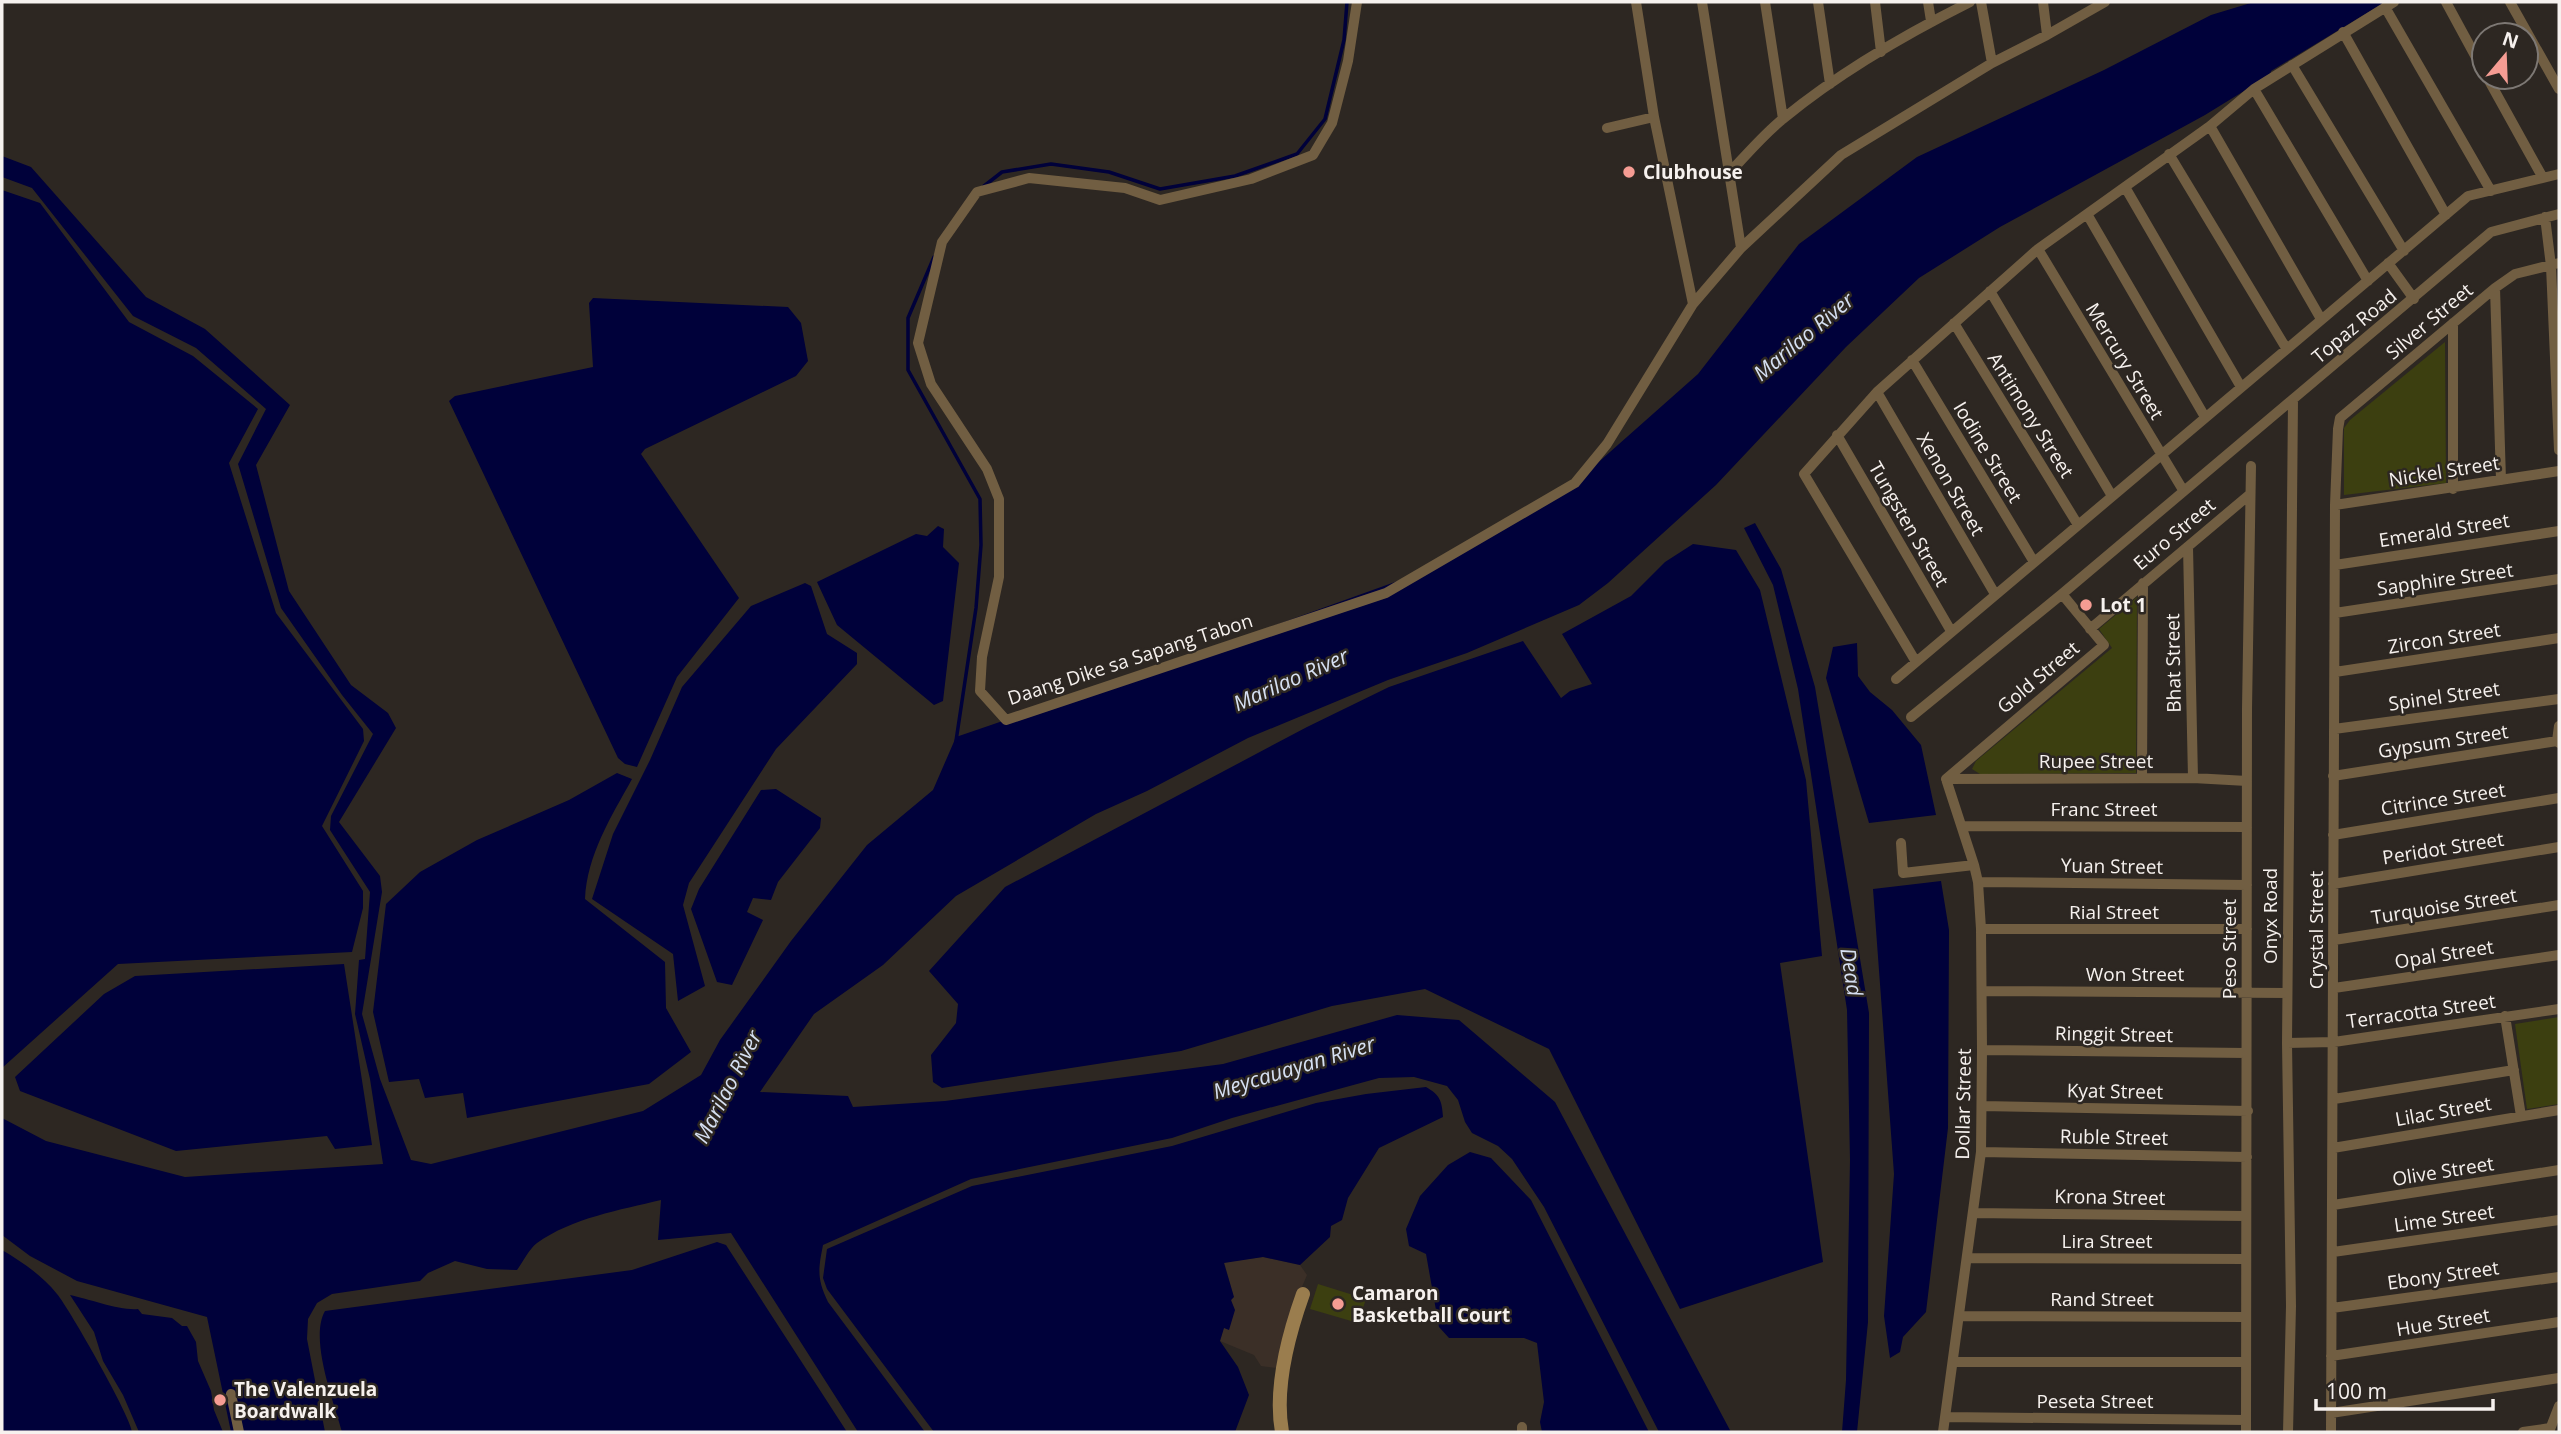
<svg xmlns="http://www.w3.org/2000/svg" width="2561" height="1434" font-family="'Open Sans',sans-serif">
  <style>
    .built { fill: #3b2f27 }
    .green { fill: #3c3f10 }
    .water { fill: #00013a }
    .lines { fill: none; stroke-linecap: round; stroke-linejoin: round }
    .stream { stroke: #00013a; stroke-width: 3.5 }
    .street { stroke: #715e42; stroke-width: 10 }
    .secondary { stroke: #9a7d4e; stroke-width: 14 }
    .poi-dot { fill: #f59c93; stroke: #2d2722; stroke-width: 2.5 }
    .labels { text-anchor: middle; stroke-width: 5; stroke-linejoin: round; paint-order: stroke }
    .poi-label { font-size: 19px; font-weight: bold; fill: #f6f1ee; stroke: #2d2722; text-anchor: start }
    .street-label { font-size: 19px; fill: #f6f1ee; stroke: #2d2722 }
    .water-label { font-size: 21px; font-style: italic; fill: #d6e0f2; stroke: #2d2722 }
  </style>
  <rect width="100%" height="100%" fill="#2d2722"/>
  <path class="built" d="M1263,1257L1300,1265L1307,1275L1290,1315L1277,1368L1261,1366L1254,1355L1220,1341L1233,1294L1224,1262Z"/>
  <path class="green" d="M2445,342L2446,483L2344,495V428L2350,420Z
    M2137,597L2136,773L1980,774L1972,769L1976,761L2112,648L2099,629Z
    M2559,1017V1104L2527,1109L2515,1024Z
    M1318,1284L1366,1299L1358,1323L1310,1309Z"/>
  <path class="water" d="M2254,2H2385L2271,71L2270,75L2205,115L2000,227L1919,278L1846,347L1716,485L1608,583L1579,605L1467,653L1388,680L1248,738L1147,791L1096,814L956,896L883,965L814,1014L760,1092L848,1096L853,1107L945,1101L1223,1064L1397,1015L1459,1020L1555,1102L1731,1432H1659L1544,1207L1512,1159L1498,1146L1472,1133L1465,1122L1458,1100L1447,1086L1414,1077L1379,1078L1232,1118L1172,1138L971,1179L823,1245C818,1270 817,1279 828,1302L925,1432H858L731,1233L658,1240L661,1200C620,1210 572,1218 537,1243C529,1249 523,1262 517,1270L487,1269L455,1261L428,1273L420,1281L332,1294L317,1303L308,1319L307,1339L325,1432H231L207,1317L77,1281L30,1256L2,1235V1118L46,1141L185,1177L383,1164L370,1079L355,1014L359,960L365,959L370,892L330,830L331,816L373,734L342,695L281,608L238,464L266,409L196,348L133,316L32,188L2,177V156L31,167L146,297L205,329L290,405L256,465L289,591L351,685L388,713L396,728L339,822L380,876L382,892L362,1014L380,1079L411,1160L431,1164L643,1111L701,1075L720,1040L791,941L867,845L933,790L956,737L1137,675L1431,569L1575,483L1698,374L1799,244L1917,157L2104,70L2211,15Z
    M2,190L40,203L129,322L193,356L258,409L229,463L276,613L363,729L364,741L322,826L363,891V908L352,952L118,964L2,1068Z
    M593,298L788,307L801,323L808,361L796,376L645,449L641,454L739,598L677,677L637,767L625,764L618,758L449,401L455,396L593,367L589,303Z
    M1755,523L1781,569L1815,687L1869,1013L1868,1322L1857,1432H1842L1846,1380L1850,1160L1847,1010L1798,689L1773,585L1744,528Z
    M938,526L944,529L943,547L959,563L943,701L934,705L837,625L817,582L916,534L927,536Z
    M1693,544L1736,550L1760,590L1806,780L1822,956L1780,963L1823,1262L1680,1309L1549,1049L1425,989L1332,1006L1181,1051L942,1088L933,1082L931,1055L956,1023L958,1004L929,971L1005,887L1307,727L1389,687L1523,641L1561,698L1570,691L1592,684L1562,634L1631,596L1665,562Z
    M805,583L811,586L827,634L857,653V664L776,749L689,883L683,905L705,986L678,1001L673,954L592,899L613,834L650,760L682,687L751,606Z
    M1857,643L1858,676L1870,692L1892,710L1921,745L1936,815L1869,823L1826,678L1833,647Z
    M617,773L632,779C611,817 587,855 585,899L665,962L666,1008L691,1052L649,1084L467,1118L463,1093L425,1098L419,1079L389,1082L373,1012L386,904L420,872L477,840L569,800Z
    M776,789L821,818L820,828L778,882L771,900L753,898L747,912L763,920L732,985L717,982L691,909L699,889L761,790Z
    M1941,881L1949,930L1948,1128L1926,1312L1903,1337L1900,1352L1890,1358L1884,1316L1894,1174L1873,889Z
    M344,964L372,1145L335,1149L327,1136L176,1151L20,1091L15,1077L104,994L135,976Z
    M1426,1087C1440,1095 1442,1101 1443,1117L1379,1148L1348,1198L1342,1220L1331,1226L1330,1237L1300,1265L1263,1257L1224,1263L1234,1297L1231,1300L1235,1310L1229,1330L1224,1328L1220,1341L1238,1367L1249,1395L1235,1432H934L827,1289L823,1278L827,1249L972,1186L1172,1146L1316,1103L1366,1094Z
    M1470,1152L1491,1158L1531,1200L1649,1432H1542L1540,1422L1544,1402L1537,1343L1524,1338H1449L1439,1327L1426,1254L1409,1246L1406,1229L1420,1196L1448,1165Z
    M717,1242L726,1245L847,1432H342C334,1402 309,1339 325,1311L632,1270Z
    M2,1250C22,1262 42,1275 57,1294C69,1308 132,1419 132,1432H2Z
    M70,1295C89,1299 121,1311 138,1309L142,1314L172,1318L182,1326H187L196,1342L198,1361L211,1391L214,1410L223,1432H139L123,1395L103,1361L94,1332Z"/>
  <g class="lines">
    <path class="stream" d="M984,186L1002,172L1051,164L1109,172L1160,189L1235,176L1297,154L1325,119L1344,40L1347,2
      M934,257L908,318V370L980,499L981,545L976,608L956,741"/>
    <path class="street" d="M1357,2L1348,61L1332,123L1313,155L1251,179L1160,200L1125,188L1029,178L977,192L942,242L918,343L931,384L987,469L999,499V577L982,657L980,691L1006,720L1386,593L1575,483L1607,444L1693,304L1741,248L1841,155L1992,63L2047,35L2105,2
      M1636,2L1654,117L1693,304
      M1702,2L1741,248
      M1765,2L1783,119
      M1818,2L1830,84
      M1875,2L1881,52
      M1928,2L1931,21
      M1981,2L1992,63
      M2043,2L2047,35
      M2446,2L2484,72
      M2510,2L2559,89
      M2385,7L2491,191
      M2343,32L2446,215
      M2292,65L2404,251
      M2487,77L2543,178
      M2254,89L2368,281
      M2210,126L2321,319
      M1607,128L1654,117
      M2169,154L2286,348
      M1731,171C1748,153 1765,133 1784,118C1840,72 1906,34 1970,2
      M2125,187L2241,387
      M2087,214L2205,417
      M2545,217L2551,266L2559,450
      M2038,249L2183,490
      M2388,263L2414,299
      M2495,288L2501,480
      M1990,291L2112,496
      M1954,323L2078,525
      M1912,360L2034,562
      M1877,392L1995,594
      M1837,435L1951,631
      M2453,489V323
      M2335,505L2559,471
      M2188,547L2193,778
      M2335,565L2559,531
      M2335,613L2559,579
      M2090,629L2249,495
      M1916,662L1804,474L1877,392L2038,249L2210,126L2254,89L2394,2
      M2335,672L2559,638
      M1896,679L2468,196L2559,174
      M1911,717L2062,594L2491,232L2559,214
      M2559,726L2557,741L2559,743
      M2334,729L2559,699
      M2333,776L2557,741
      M2142,778L2143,583
      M1946,779L2193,778L2247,781
      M1946,779L2104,645L2062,594
      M1962,826L2247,827
      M2333,835L2559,798
      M1901,843L1903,873L1974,865
      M1978,882L2247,885
      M2333,884L2559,847
      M1981,929H2247
      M2334,940L2559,905
      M2334,988L2559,955
      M1982,991L2287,993
      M2505,1016L2521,1116
      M2287,1043L2334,1042L2559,1009
      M1982,1050L2246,1053
      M2334,1099L2514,1070
      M1982,1106L2248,1111
      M2333,1148L2559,1110
      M1981,1152L2247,1157
      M2333,1205L2559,1170
      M1973,1213L2246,1216
      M2333,1252L2559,1220
      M1968,1258L2245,1259
      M2332,1308L2559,1277
      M1959,1316L2246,1317
      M2331,1356L2559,1322
      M1953,1362H2246
      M231,1394L239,1432
      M2331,1413L2559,1378
      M1945,1417L2246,1420
      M1522,1427V1432
      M1943,1432L1981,1152L1982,1050L1981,929L1978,882L1974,865L1946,779
      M2246,1432L2247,709L2251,466
      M2288,1432L2291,1306L2287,1043L2293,400
      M2331,1432L2335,505L2338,429L2340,418L2495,288L2515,274L2559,263
      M2523,1432L2550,1428
      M2549,1432L2559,1406"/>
    <path class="secondary" d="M1282,1432C1274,1388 1288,1336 1303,1294"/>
  </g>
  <g class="poi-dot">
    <circle cx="1629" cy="172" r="7"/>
    <circle cx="2086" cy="605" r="7"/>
    <circle cx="1338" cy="1304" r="7"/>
    <circle cx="220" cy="1400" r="7"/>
  </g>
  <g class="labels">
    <g class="poi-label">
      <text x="1643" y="179">Clubhouse</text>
      <text x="2100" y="612">Lot 1</text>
      <text x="1352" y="1300">Camaron<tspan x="1352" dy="22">Basketball Court</tspan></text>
      <text x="234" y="1396">The Valenzuela<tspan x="234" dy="22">Boardwalk</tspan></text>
    </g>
    <g class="street-label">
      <text transform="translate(2429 321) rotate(-40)" y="7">Silver Street</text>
      <text transform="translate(2354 326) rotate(-40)" y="7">Topaz Road</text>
      <text transform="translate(2125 361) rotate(59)" y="7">Mercury Street</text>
      <text transform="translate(2031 415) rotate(58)" y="7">Antimony Street</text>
      <text transform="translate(1988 452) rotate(59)" y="7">Iodine Street</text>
      <text transform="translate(2444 471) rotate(-9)" y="7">Nickel Street</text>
      <text transform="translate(1951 484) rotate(60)" y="7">Xenon Street</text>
      <text transform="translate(1909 524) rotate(60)" y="7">Tungsten Street</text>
      <text transform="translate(2444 530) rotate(-9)" y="7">Emerald Street</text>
      <text transform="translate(2174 534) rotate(-40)" y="7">Euro Street</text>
      <text transform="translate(2445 579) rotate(-8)" y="7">Sapphire Street</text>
      <text transform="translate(2444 638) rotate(-9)" y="7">Zircon Street</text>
      <text transform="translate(1130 659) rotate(-18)" y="7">Daang Dike sa Sapang Tabon</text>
      <text transform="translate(2173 663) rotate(-91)" y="7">Bhat Street</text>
      <text transform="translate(2038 677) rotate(-40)" y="7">Gold Street</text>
      <text transform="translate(2444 696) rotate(-8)" y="7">Spinel Street</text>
      <text transform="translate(2443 741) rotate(-9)" y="7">Gypsum Street</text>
      <text x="2096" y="768">Rupee Street</text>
      <text transform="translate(2443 799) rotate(-9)" y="7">Citrince Street</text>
      <text x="2104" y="816">Franc Street</text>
      <text transform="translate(2443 848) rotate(-9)" y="7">Peridot Street</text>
      <text transform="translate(2112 866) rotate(1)" y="7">Yuan Street</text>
      <text transform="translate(2444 906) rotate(-9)" y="7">Turquoise Street</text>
      <text x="2114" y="919">Rial Street</text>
      <text transform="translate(2270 916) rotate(-90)" y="7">Onyx Road</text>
      <text transform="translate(2316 930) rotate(-90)" y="7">Crystal Street</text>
      <text transform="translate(2229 949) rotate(-90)" y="7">Peso Street</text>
      <text transform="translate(2444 954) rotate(-9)" y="7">Opal Street</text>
      <text x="2135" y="981">Won Street</text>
      <text transform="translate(2421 1011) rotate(-8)" y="7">Terracotta Street</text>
      <text transform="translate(2114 1034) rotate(1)" y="7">Ringgit Street</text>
      <text transform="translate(2115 1091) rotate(1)" y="7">Kyat Street</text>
      <text transform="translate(1963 1104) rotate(-89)" y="7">Dollar Street</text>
      <text transform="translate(2443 1111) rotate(-10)" y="7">Lilac Street</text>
      <text transform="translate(2114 1137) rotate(1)" y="7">Ruble Street</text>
      <text transform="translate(2443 1171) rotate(-9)" y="7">Olive Street</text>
      <text transform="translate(2110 1197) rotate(1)" y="7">Krona Street</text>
      <text transform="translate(2444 1218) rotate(-8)" y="7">Lime Street</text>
      <text x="2107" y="1248">Lira Street</text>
      <text transform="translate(2443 1275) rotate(-8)" y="7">Ebony Street</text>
      <text x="2102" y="1306">Rand Street</text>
      <text transform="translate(2443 1322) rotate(-9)" y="7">Hue Street</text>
      <text x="2095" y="1408">Peseta Street</text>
    </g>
    <g class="water-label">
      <text transform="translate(1804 337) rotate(-40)" y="7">Marilao River</text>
      <text transform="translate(1291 680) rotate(-24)" y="7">Marilao River</text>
      <text transform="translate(1851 972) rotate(81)" y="7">Dead</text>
      <text transform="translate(1294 1068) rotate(-17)" y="7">Meycauayan River</text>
      <text transform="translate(728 1087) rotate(-63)" y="7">Marilao River</text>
    </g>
  </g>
  <rect width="2561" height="1434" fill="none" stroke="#f6f1ee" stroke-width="7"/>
  <g transform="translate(2505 56) rotate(19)"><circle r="33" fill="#2d2722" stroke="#7d7874" stroke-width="2"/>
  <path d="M0-5L12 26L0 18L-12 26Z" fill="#f59c93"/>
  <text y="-10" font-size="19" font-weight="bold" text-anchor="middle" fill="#f6f1ee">N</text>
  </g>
  <path d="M2316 1399v10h177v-10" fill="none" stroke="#f6f1ee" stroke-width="3.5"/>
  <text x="2326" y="1399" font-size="21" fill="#f6f1ee" stroke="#2d2722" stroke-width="5" paint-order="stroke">100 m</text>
</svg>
